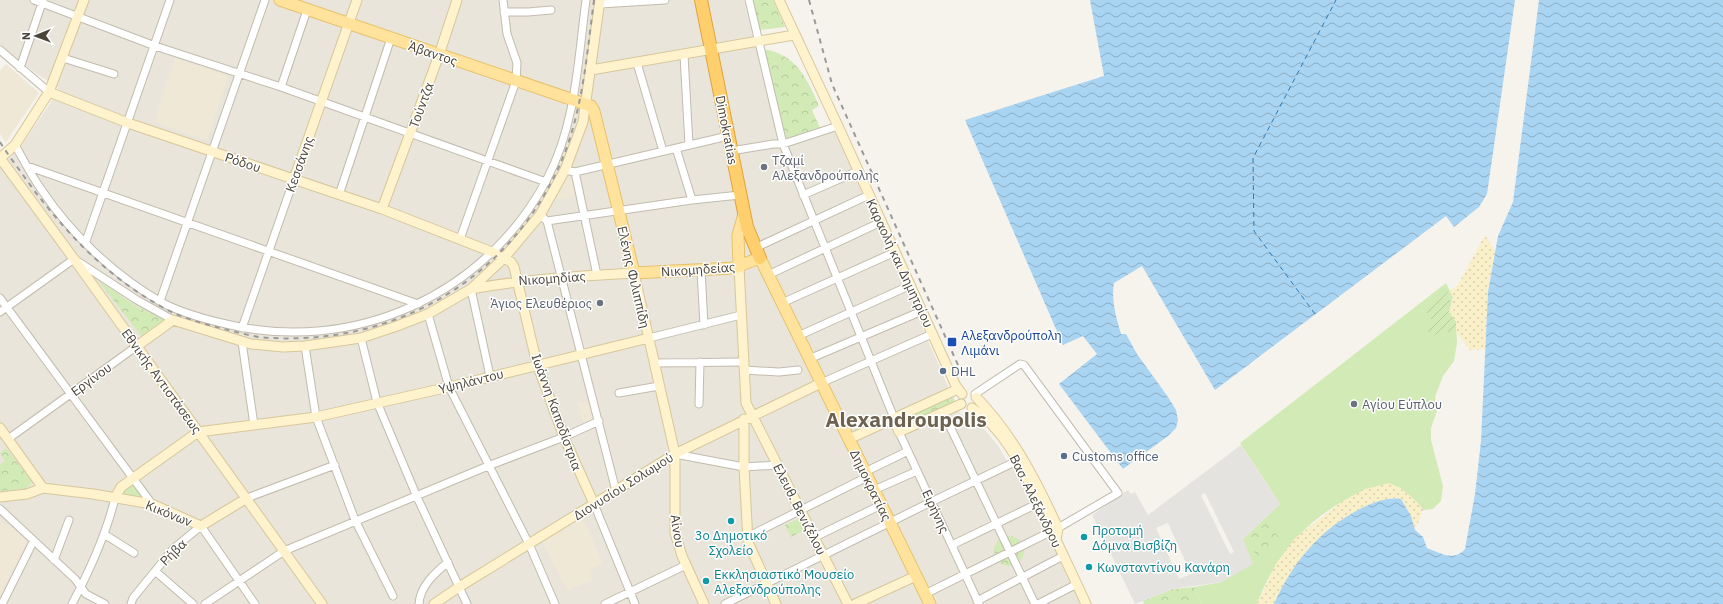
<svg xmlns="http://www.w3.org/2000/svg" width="1723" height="604" font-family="'IBM Plex Sans',sans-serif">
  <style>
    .residential { fill: #eae5da }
    .education { fill: #efe8d6 }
    .grass { fill: #d2eab5 }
    .sand { fill: url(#sand-dots) }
    .park { fill: url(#park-crowns) }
    .garden { fill: url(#garden-furrows) }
    .parking { fill: #e5e3e0; fill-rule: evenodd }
    .water { fill: url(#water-waves) }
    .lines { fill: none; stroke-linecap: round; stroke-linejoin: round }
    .ferry { stroke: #2e7ab2; stroke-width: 1; stroke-dasharray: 5 4; stroke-linecap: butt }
    .street-casing { stroke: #c2bbae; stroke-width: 9 }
    .secondary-casing { stroke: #d6c79b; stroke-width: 11 }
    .primary-casing { stroke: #e6c16a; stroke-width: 13 }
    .highway-casing { stroke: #e0a43c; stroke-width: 14 }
    .street { stroke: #fff; stroke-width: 7 }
    .secondary { stroke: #fff3cd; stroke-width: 9 }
    .primary { stroke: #ffe39c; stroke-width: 11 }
    .highway { stroke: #ffcf6e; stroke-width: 12 }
    .rail { stroke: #9a9a9a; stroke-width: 2; stroke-dasharray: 5 5; stroke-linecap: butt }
    .worship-dot { fill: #6b7280; stroke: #fff; stroke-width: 1.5 }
    .transit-dot { fill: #1a4fb4; stroke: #fff; stroke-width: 1.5 }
    .service-dot { fill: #5c6f8a; stroke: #fff; stroke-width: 1.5 }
    .culture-dot { fill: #0f9aa8; stroke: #fff; stroke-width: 1.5 }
    .labels { text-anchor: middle; stroke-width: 3; stroke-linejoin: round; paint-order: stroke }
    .street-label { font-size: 13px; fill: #4b4439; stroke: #fff }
    .worship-label { font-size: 13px; fill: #5b616d; stroke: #fff; text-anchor: start }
    .transit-label { font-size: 13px; fill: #164399; stroke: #fff; text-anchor: start }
    .service-label { font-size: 13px; fill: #4e5e75; stroke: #fff; text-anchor: start }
    .culture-label { font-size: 13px; fill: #0d838f; stroke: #fff; text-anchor: start }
    .town-label { font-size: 21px; font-weight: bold; fill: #6e6250; stroke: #fff }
  </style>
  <defs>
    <pattern id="sand-dots" width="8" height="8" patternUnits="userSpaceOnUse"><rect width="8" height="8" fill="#f9efc9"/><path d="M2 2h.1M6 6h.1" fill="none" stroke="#d7cead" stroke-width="1.8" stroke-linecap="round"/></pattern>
    <pattern id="park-crowns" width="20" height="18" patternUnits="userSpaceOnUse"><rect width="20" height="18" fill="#d2eab5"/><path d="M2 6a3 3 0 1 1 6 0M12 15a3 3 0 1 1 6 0" fill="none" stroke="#b6ca9c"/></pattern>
    <pattern id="garden-furrows" width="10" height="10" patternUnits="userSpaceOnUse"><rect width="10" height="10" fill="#d2eab5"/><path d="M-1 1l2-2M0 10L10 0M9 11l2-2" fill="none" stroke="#b6ca9c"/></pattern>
    <pattern id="water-waves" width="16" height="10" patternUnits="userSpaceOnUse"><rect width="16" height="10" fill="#a9d4f2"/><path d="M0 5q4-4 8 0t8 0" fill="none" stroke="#8caec5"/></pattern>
  </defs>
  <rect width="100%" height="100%" fill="#f6f3ec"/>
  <path class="residential" d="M0,0H744L781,148L836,129L960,414L976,419L999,447L1011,469L1015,468L1083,604H0V166L19,149L51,102L58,87L38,75L0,45Z"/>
  <path class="education" d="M175,58L228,76L207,141L155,122Z
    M6,64L39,93L6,142L0,134V71Z
    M564,176L572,178L575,196L549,201Z
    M589,400L595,420L583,423L578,403Z
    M579,509L603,564L589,570L592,580L567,591L539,535Z
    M0,521L15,530L27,542L0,596Z"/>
  <path class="grass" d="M1446,283L1453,297L1449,314L1456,322L1457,343L1454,361L1443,376L1435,397L1437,411L1431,428V440L1443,486L1441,501L1433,509L1423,510L1417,502L1399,487C1384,491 1354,495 1342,502C1303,523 1272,562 1257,604H1202L1194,587L1222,582L1243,539L1280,504L1240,443Z
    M132,483L145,498L119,496L122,490Z"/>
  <path class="sand" d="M1485,235L1495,251L1488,289L1485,349L1470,350L1456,332V322L1449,314L1453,297L1450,291L1458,285Z
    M1389,483C1402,488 1415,498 1423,510L1415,530L1411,516L1401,499L1393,498L1372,503L1284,584L1274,604H1257L1276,564L1295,538L1343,501L1365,489Z"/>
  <path class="park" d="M752,0H773L785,27L759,30Z
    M763,49C796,54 807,78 819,106L812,110L820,128L785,139Z
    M97,279L134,305L164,320L142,337Z
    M951,396L954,398L955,404L909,424L902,422L903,418Z
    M6,448L32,482L26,489L0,491V464L5,461L0,453Z
    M800,518L805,530L791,537L785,525Z
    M1266,523L1279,537L1257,558L1248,538Z
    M994 551a15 15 0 1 1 30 0a15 15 0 1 1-30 0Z
    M1194,587L1202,604H1144L1143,601L1173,589Z"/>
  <path class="garden" d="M1448,292L1450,301L1445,306L1456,322V330L1431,336L1427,329L1433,322L1425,310Z"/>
  <path class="parking" d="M1241,445L1280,504L1243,539L1253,564L1222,582L1173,589L1135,604L1092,515L1128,490L1131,494L1135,492L1148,515ZM1205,493L1234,552L1230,554L1201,495ZM1168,523L1191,574L1179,579L1156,528Z"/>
  <path class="water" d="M1090,0H1515L1487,194L1479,207L1454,227L1446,216L1215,390L1142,266L1114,283C1111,301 1116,316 1121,334H1126L1137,354L1168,397L1176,410L1178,420L1176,428L1168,436L1123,469L1059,384L1097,354L1083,336L1063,345L965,120L1104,76Z
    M1539,0H1723V604H1274C1293,562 1320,529 1362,508C1375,502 1387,497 1401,499L1411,516L1415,530L1423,537L1427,548C1440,553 1454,562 1465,549L1475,494L1481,441L1488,292L1498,236L1513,202Z"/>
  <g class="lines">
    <path class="ferry" d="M1315,314L1254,231L1253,158L1336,0"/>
    <g class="street-casing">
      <path id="street" d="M34,0L155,46L281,87L546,182
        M749,0L783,144L894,418
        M600,4L665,0
        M504,12H528L551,10
        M0,50L49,92
        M684,55L689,145
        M63,58L114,74
        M637,63L663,151
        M20,68L43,0
        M281,87L307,10
        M15,145C23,159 31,175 41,189C71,234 114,275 161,302C181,313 204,319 226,324C353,355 486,295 547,179C576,124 578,60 586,0
        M676,148L692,200
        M731,151L773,144H783L838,126
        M27,166L418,304
        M565,170L575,172L728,136
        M575,172L597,275
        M339,195L391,38
        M803,195L858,171
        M540,215L547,221L616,491
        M547,221L692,200L740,195
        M460,239L516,81L517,63L507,34L503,0
        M85,244L170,0
        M755,248L869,195
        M701,270L704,325
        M768,275L881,222
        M471,289L490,376
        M0,298L152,504
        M160,301L265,0
        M782,303L895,252
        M0,312L74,259L137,300L173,320
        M428,314L449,387L529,544L555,604
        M242,328L294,179
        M798,336L911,285
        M361,338L377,402L417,497L467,604
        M649,338L741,315
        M242,342L254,425
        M305,346L316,417L355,520L393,596
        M809,359L922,311
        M654,363L744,362
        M744,370L779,372L798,370
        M821,383L932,334
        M619,393L659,386
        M975,394L1020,364L1024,365L1118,493L1058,528
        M699,404L700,362
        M943,412L1035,604
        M899,432L979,604
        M8,439L137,346
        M675,454L744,467L778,465
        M865,472L908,451
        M874,490L917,471
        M247,498L335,465
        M594,504L635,604
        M0,509L75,579L86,594L105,604
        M104,534L134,553
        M747,537L867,477
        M815,537L881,505
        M952,545L1039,503
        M54,560L69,520
        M155,571L193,604
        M925,594L1052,531
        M977,601L1063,556
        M2,604L33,542
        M72,604C90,570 106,535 115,498
        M131,604L133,598L173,549L201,526L255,604
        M205,604L284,551L488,466L564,437L599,421
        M419,604C420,586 435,573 448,562
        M605,604L686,565
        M725,604L931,502L1021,459
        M1038,604L1077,584"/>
    </g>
    <g class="secondary-casing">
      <path id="secondary" d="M779,0L838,126L956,386L962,394
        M591,70L794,35
        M49,92L128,123L382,209L492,252L511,262L514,267L537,364L564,437L594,504
        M0,158L74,259L322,604
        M0,158L15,145L49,92L84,0
        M294,179L357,0
        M382,209L439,55L457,0
        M739,267L746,403L848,604
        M471,289C525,279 579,276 634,273L675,454V533L682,556L704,604
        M137,346L173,320L251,344L283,347L305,346L361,338L397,326L428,314L471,289L504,258L540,215L565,170L583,122L600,0
        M976,397C1013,435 1036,480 1058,528L1056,540
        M972,408C1010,433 1027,479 1046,518C1059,547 1073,575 1086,604
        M894,418L899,432L961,404
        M744,419V467L748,542L776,604
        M0,428L43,488
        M849,439L958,389
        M0,497L27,494L43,488L93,494L152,504L201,526L247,498
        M115,498L121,487L198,432L316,417L449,387L649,338
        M434,604L459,587L675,454L821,383
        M855,604L916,576"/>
    </g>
    <g class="primary-casing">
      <path id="primary" d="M280,0L591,106L594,111L634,273L733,268L760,258L930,604
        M739,267L738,235L744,214"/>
    </g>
    <g class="highway-casing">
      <path id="highway" d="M701,0L747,227L760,258"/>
    </g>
    <use href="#street" class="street"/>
    <use href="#secondary" class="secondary"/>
    <use href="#primary" class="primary"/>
    <use href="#highway" class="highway"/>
    <path class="rail" d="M809,0L832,84L958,365
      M0,142C10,158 22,173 33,189C70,237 108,277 162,307C183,319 208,325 232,331C245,334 258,338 271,338C390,344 498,286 553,179C582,124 586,60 594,0"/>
  </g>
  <g class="worship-dot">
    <circle cx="764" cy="167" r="4"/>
    <circle cx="600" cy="303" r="4"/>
    <circle cx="1354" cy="404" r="4"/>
  </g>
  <rect class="transit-dot" x="947" y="337" width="10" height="10" rx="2"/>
  <g class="service-dot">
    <circle cx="943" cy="371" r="4"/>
    <circle cx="1064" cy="456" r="4"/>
  </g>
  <g class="culture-dot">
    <circle cx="731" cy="521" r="4"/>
    <circle cx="1084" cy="537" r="4"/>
    <circle cx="1089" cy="567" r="4"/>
    <circle cx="706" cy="581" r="4"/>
  </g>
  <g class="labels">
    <g class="street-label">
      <text transform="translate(433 53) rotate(19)" y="5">Άβαντος</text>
      <text transform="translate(421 105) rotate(-70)" y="5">Τούντζα</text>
      <text transform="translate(727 130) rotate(79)" y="5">Dimokratias</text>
      <text transform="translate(243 162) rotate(18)" y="5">Ρόδου</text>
      <text transform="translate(299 164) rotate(-70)" y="5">Κεσσάνης</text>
      <text transform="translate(900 263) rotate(65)" y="5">Καραολή και Δημητρίου</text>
      <text transform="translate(698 269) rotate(-4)" y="5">Νικομηδείας</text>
      <text transform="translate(634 277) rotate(77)" y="5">Ελένης Φιλιππίδη</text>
      <text transform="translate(552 278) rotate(-4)" y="5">Νικομηδίας</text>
      <text transform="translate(91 379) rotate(-36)" y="5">Εργίνου</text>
      <text transform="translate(162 381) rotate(54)" y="5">Εθνικής Αντιστάσεως</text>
      <text transform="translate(471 381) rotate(-14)" y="5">Υψηλάντου</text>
      <text transform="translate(557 412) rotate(70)" y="5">Ιωάννη Καποδίστρια</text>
      <text transform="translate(871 485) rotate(64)" y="5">Δημοκρατίας</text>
      <text transform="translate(623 486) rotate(-32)" y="5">Διονυσίου Σολωμού</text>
      <text transform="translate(1036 501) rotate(64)" y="5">Βασ. Αλεξάνδρου</text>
      <text transform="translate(800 509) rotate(63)" y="5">Ελευθ. Βενιζέλου</text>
      <text transform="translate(936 511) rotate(65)" y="5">Ειρήνης</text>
      <text transform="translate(169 513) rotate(22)" y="5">Κικόνων</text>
      <text transform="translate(678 531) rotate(81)" y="5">Αίνου</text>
      <text transform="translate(173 552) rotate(-45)" y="5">Ρήβα</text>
    </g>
    <g class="worship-label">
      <text x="772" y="165">Tζαμί<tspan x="772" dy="15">Αλεξανδρούπολης</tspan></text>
      <text x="592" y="308" text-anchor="end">Άγιος Ελευθέριος</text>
      <text x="1362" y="409">Αγίου Εύπλου</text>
    </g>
    <g class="transit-label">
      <text x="961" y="340">Αλεξανδρούπολη<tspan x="961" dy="15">Λιμάνι</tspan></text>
    </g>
    <g class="service-label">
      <text x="951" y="376">DHL</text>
      <text x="1072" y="461">Customs office</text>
    </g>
    <g class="culture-label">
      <text x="1092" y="535">Προτομή<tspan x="1092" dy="15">Δόμνα Βισβίζη</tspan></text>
      <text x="731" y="540" text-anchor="middle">3ο Δημοτικό<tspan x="731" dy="15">Σχολείο</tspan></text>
      <text x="1097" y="572">Κωνσταντίνου Κανάρη</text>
      <text x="714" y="579">Εκκλησιαστικό Μουσείο<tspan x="714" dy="15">Αλεξανδρούπολης</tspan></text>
    </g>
    <g class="town-label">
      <text x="906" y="427">Alexandroupolis</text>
    </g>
  </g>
  <g transform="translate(36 36) rotate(269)" stroke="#ffffff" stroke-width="3" paint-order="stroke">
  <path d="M0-3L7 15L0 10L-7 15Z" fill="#4b4439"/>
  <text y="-6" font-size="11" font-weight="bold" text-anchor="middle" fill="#4b4439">N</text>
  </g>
</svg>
